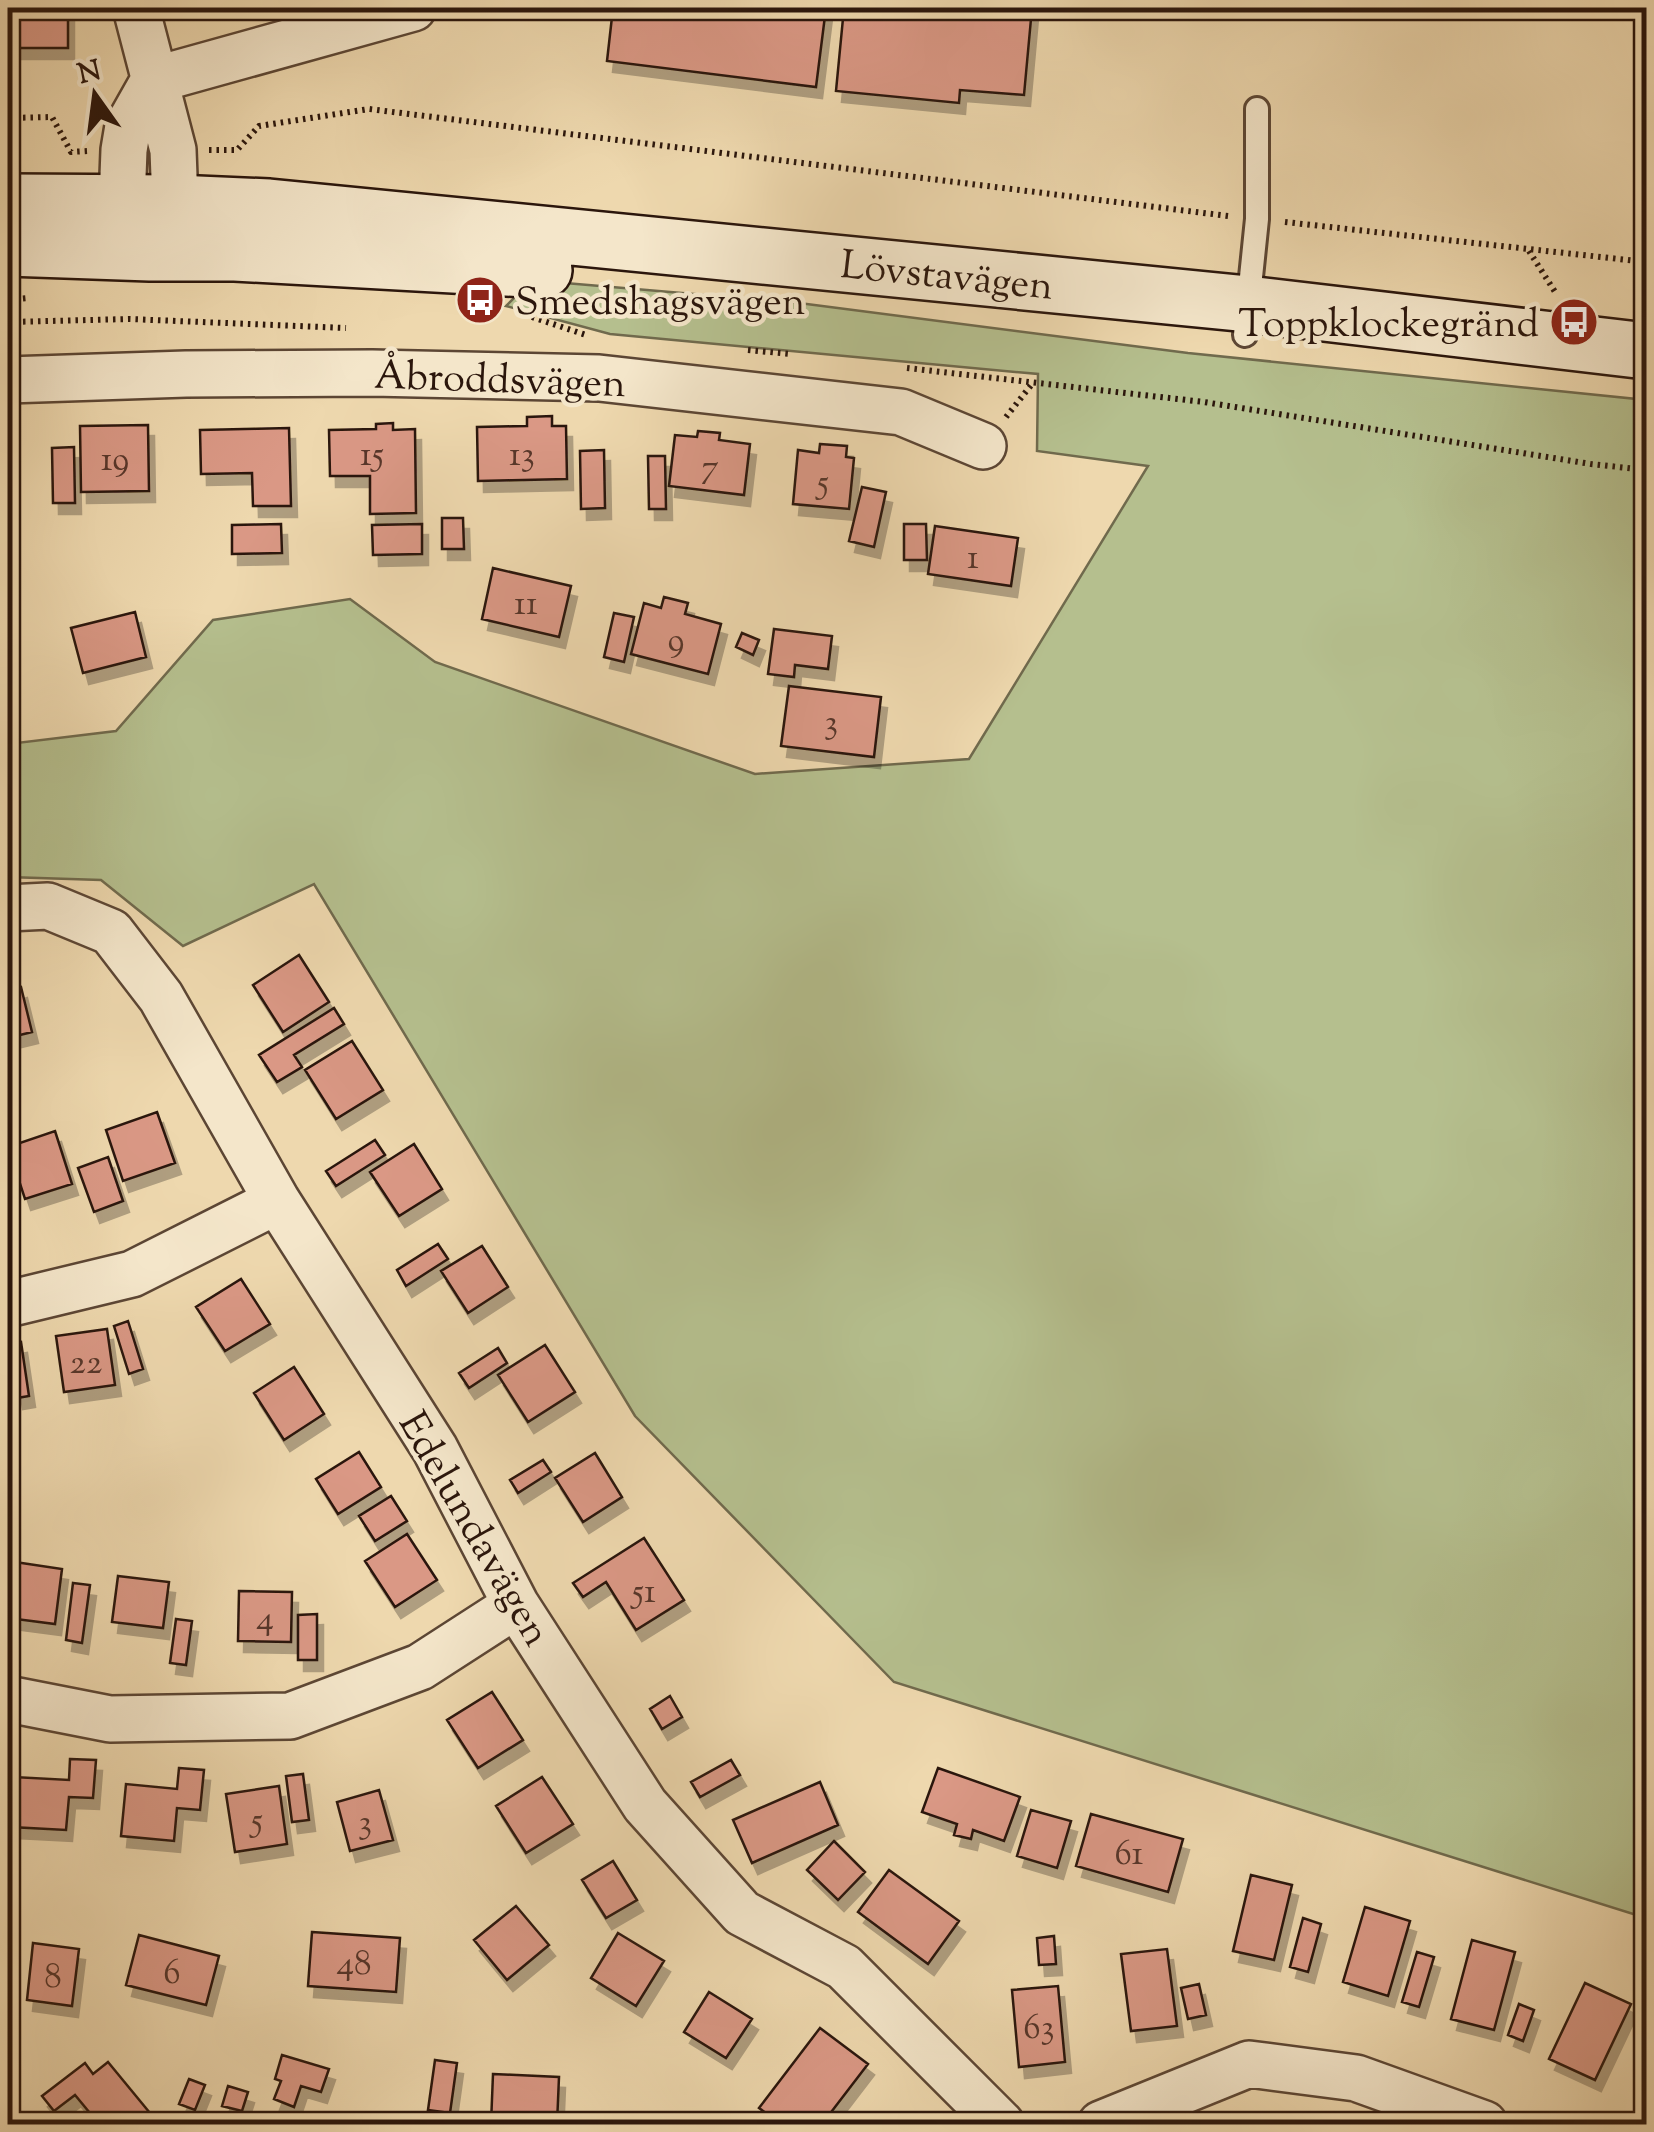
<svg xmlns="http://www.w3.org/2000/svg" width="1654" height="2132" font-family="'Sorts Mill Goudy',serif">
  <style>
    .green { fill: #b5bf8e; stroke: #706a4d; stroke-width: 2.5 }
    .building { fill: #da9885; stroke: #2b160c; stroke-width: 2.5; filter: url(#shadow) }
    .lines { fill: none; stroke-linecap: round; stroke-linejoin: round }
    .lane-casing { stroke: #5c4634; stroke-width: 28 }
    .street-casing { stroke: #5c4634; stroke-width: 50 }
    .secondary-casing { stroke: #2b160c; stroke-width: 60 }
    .path { stroke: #2b160c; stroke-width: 6; stroke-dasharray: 2.5 5; stroke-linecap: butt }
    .lane { stroke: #f4e6ca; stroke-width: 22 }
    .street { stroke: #f4e6ca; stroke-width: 45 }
    .secondary { stroke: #f4e6ca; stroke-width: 55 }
    .labels { text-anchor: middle; stroke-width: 9; stroke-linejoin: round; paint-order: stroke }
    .number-label { font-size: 35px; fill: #57362a }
    .street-label { font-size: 40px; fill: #2b160c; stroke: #f4e6ca }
    .poi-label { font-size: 40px; fill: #2b160c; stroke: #f4e6ca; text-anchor: start }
  </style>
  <defs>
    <filter id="shadow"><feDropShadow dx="6" dy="11" stdDeviation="0" flood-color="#0004"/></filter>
  </defs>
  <rect width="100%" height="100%" fill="#eed8ae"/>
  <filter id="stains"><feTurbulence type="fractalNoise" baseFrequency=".002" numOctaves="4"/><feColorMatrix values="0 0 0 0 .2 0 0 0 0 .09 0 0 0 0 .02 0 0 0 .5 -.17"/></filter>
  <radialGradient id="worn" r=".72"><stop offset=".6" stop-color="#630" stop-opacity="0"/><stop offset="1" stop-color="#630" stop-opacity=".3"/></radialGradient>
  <path class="green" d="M565,283L799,303L1188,353L1646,400V1918L894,1682L635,1416L314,884L183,946L101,880L8,877V744L116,731L213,620L350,599L435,662L755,774L969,759L1148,466L1037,451L1038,374L610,334L506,306L522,290Z"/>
  <path class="building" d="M8,8H68V48H8Z
    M613,8H826L816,87L607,61Z
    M844,8H1032L1024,95L960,90L959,103L836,91Z
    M552,416V426H566L567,479L478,481L477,427L527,426V417Z
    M393,423V430L415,429L416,513L370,514V476H330L329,430L376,429V424Z
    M148,425L149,491L81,492L80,426Z
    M289,428L291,506H253L252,473L201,474L200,430Z
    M698,431L720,433L719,440L750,444L744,495L669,486L675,435L697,437Z
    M820,444L847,446L846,457L854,458L849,509L793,504L798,450L819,453Z
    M74,447L75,503H53L52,448Z
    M604,450L605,508L581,509L580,451Z
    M648,456H665L666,509H649Z
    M862,487L886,492L874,547L849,541Z
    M442,518H463L464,549H442Z
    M281,524L282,553L232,554V525Z
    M422,524V554L373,555L372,525Z
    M904,524H926L927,560H904Z
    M935,526L1018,538L1011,586L928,574Z
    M493,568L571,586L559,637L482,619Z
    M664,597L688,603L685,614L721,624L708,674L631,654L644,603L661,608Z
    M135,612L146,657L83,673L71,628Z
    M614,613L634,617L624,662L604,657Z
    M774,629L832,636L828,669L795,665L794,677L768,674Z
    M742,633L759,640L753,655L736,647Z
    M789,686L881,697L874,757L781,746Z
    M299,955L329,1002L283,1032L253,985Z
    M21,987L32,1032L8,1038V991Z
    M334,1008L344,1024L294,1055L302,1067L277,1082L259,1055Z
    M352,1041L383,1090L336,1119L305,1070Z
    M157,1112L175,1163L123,1181L106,1130Z
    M55,1131L72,1184L25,1199L8,1147Z
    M375,1140L385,1155L336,1186L326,1171Z
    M414,1144L442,1189L399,1216L370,1172Z
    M108,1157L123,1201L94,1212L78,1168Z
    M438,1244L448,1259L406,1286L397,1270Z
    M482,1246L508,1287L468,1313L441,1271Z
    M241,1279L270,1324L225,1351L196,1307Z
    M128,1321L143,1369L129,1374L114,1326Z
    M107,1329L115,1385L64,1392L56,1336Z
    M21,1342L29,1396L17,1398L9,1344Z
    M545,1345L575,1392L528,1422L498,1375Z
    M498,1348L507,1363L469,1388L459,1373Z
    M294,1367L324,1414L284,1440L254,1393Z
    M359,1452L381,1487L338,1514L316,1479Z
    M595,1453L622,1497L583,1522L555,1478Z
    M543,1460L551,1472L518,1493L510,1480Z
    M391,1496L407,1521L375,1541L359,1516Z
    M407,1534L437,1580L395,1607L365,1561Z
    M644,1538L684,1600L636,1630L606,1582L583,1597L573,1583Z
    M15,1562L62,1569L55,1624L8,1618Z
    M118,1576L169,1582L163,1628L112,1622Z
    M73,1583L90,1585L82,1643L66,1640Z
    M239,1591L292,1592L291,1642L238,1641Z
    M317,1614V1660H298V1615Z
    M176,1619L192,1621L186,1665L170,1663Z
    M492,1692L523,1740L478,1768L447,1720Z
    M670,1696L682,1717L662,1729L650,1709Z
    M70,1759L96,1760L93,1798L69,1797L66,1830L11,1827L14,1777L69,1780Z
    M731,1760L740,1775L700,1797L691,1782Z
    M179,1768L204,1770L200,1810L177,1808L174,1841L121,1836L126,1784L177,1789Z
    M938,1768L1020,1797L1004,1841L973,1830L971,1839L954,1835L957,1824L922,1812Z
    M303,1774L309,1820L292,1822L286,1776Z
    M542,1777L573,1824L526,1853L496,1806Z
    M820,1782L838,1825L752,1863L733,1820Z
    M279,1786L287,1844L235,1852L226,1794Z
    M379,1790L393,1840L350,1851L337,1802Z
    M1031,1810L1071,1821L1057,1868L1017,1856Z
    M1091,1814L1183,1839L1168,1892L1076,1866Z
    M834,1841L865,1872L838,1900L807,1870Z
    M613,1861L637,1900L606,1918L582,1880Z
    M889,1870L959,1921L928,1964L858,1912Z
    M1251,1875L1292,1885L1274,1960L1233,1951Z
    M516,1906L549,1945L507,1980L474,1940Z
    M1365,1907L1410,1921L1388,1996L1343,1982Z
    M1303,1918L1321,1924L1308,1972L1290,1967Z
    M312,1932L400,1938L396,1992L308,1986Z
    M618,1933L664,1961L636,2006L591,1978Z
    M139,1935L219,1956L206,2005L126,1985Z
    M1054,1936L1056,1964L1039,1965L1037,1938Z
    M1472,1940L1515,1952L1494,2030L1451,2019Z
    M33,1943L79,1949L72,2006L27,2000Z
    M1167,1949L1177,2026L1131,2031L1121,1954Z
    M1417,1952L1434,1957L1419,2007L1402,2002Z
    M1585,1983L1631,2004L1595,2080L1549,2059Z
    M1199,1984L1206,2015L1188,2019L1181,1988Z
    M1058,1986L1065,2062L1019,2067L1012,1990Z
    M709,1992L752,2019L726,2058L684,2032Z
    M1519,2004L1534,2010L1523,2041L1508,2035Z
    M820,2028L868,2064L822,2124H781L759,2108Z
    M282,2055L329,2069L321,2092L301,2086L294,2107L274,2099L281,2081L275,2079Z
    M435,2060L457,2063L450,2113L428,2110Z
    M108,2062L159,2124H99L75,2095L54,2111L42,2096L85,2063L93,2074Z
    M493,2074L559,2077L557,2124H491Z
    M189,2079L205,2085L195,2110L179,2104Z
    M228,2086L248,2092L242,2111L222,2106Z"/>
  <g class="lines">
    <g class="lane-casing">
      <path id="lane" d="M1245,335L1257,219V109"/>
    </g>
    <g class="street-casing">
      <path id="street" d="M136,8L173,150L175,203L160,232
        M154,80L413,8
        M138,232L122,202L124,150L128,126L154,80
        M8,380L186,374L372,373L599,378L901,412L983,446
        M8,908L48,906L111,932L161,997L277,1201L435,1449L516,1605L645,1805L742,1913L844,1967L1001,2124
        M8,1304L132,1274L277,1201
        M8,1699L110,1719L290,1716L420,1667L516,1605
        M1101,2124L1249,2064L1356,2078L1484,2124"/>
    </g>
    <g class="secondary-casing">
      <path id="secondary" d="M8,202L175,203L269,207L1248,304L1646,351
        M8,248L150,253H235L544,270"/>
    </g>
    <path class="path" d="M8,118L52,117L71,152L87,151
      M209,150H237L259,126L369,109L1228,216
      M1285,222L1646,262
      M1529,251L1557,295
      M8,300L29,298
      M532,317L586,335
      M8,322L129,319L346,328
      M748,350L790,354
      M907,368L1204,402L1591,464L1646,470
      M1006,417L1032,384"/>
    <use href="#lane" class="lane"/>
    <use href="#street" class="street"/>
    <use href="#secondary" class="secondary"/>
  </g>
  <defs>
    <g id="bus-disc" transform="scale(2.5)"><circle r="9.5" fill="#8f2418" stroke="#f4e6ca"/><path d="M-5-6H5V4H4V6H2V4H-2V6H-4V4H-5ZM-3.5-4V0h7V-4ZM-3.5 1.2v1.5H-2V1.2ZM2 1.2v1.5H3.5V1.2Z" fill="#fff"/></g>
  </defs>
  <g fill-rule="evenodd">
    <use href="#bus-disc" x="480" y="300"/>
    <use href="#bus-disc" x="1574" y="322"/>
  </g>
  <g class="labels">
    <g class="number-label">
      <text x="372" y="465">15</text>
      <text x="522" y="465">13</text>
      <text x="115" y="470">19</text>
      <text x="710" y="477">7</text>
      <text x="823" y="493">5</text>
      <text x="973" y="568">1</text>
      <text x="526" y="614">11</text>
      <text x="676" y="651">9</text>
      <text x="831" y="733">3</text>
      <text x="86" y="1373">22</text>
      <text x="644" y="1602">51</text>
      <text x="265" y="1629">4</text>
      <text x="257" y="1831">5</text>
      <text x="365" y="1833">3</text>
      <text x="1129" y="1864">61</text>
      <text x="354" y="1974">48</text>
      <text x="172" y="1983">6</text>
      <text x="53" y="1987">8</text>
      <text x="1039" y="2038">63</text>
    </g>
    <g class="street-label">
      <text transform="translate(947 274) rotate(6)" y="14">Lövstavägen</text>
      <text transform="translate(500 378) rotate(2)" y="14">Åbroddsvägen</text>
      <text transform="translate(476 1528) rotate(60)" y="14">Edelundavägen</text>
    </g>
    <g class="poi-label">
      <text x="515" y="314">Smedshagsvägen</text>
      <text x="1539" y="336" text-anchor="end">Toppklockegränd</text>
    </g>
  </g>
  <rect width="1654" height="2132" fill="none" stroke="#eed8ae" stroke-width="40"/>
  <rect x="10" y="10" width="1634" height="2112" fill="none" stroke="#2b160c" stroke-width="5"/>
  <rect x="20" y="20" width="1614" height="2092" fill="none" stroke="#2b160c" stroke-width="2.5"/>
  <g transform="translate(95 95) rotate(346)" stroke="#f4e6ca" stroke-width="8" paint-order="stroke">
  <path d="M0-8L18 38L0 25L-18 38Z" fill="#2b160c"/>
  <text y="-15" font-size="28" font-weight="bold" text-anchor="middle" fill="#2b160c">N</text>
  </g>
  <rect width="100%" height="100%" filter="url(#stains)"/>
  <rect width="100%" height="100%" fill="url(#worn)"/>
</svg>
